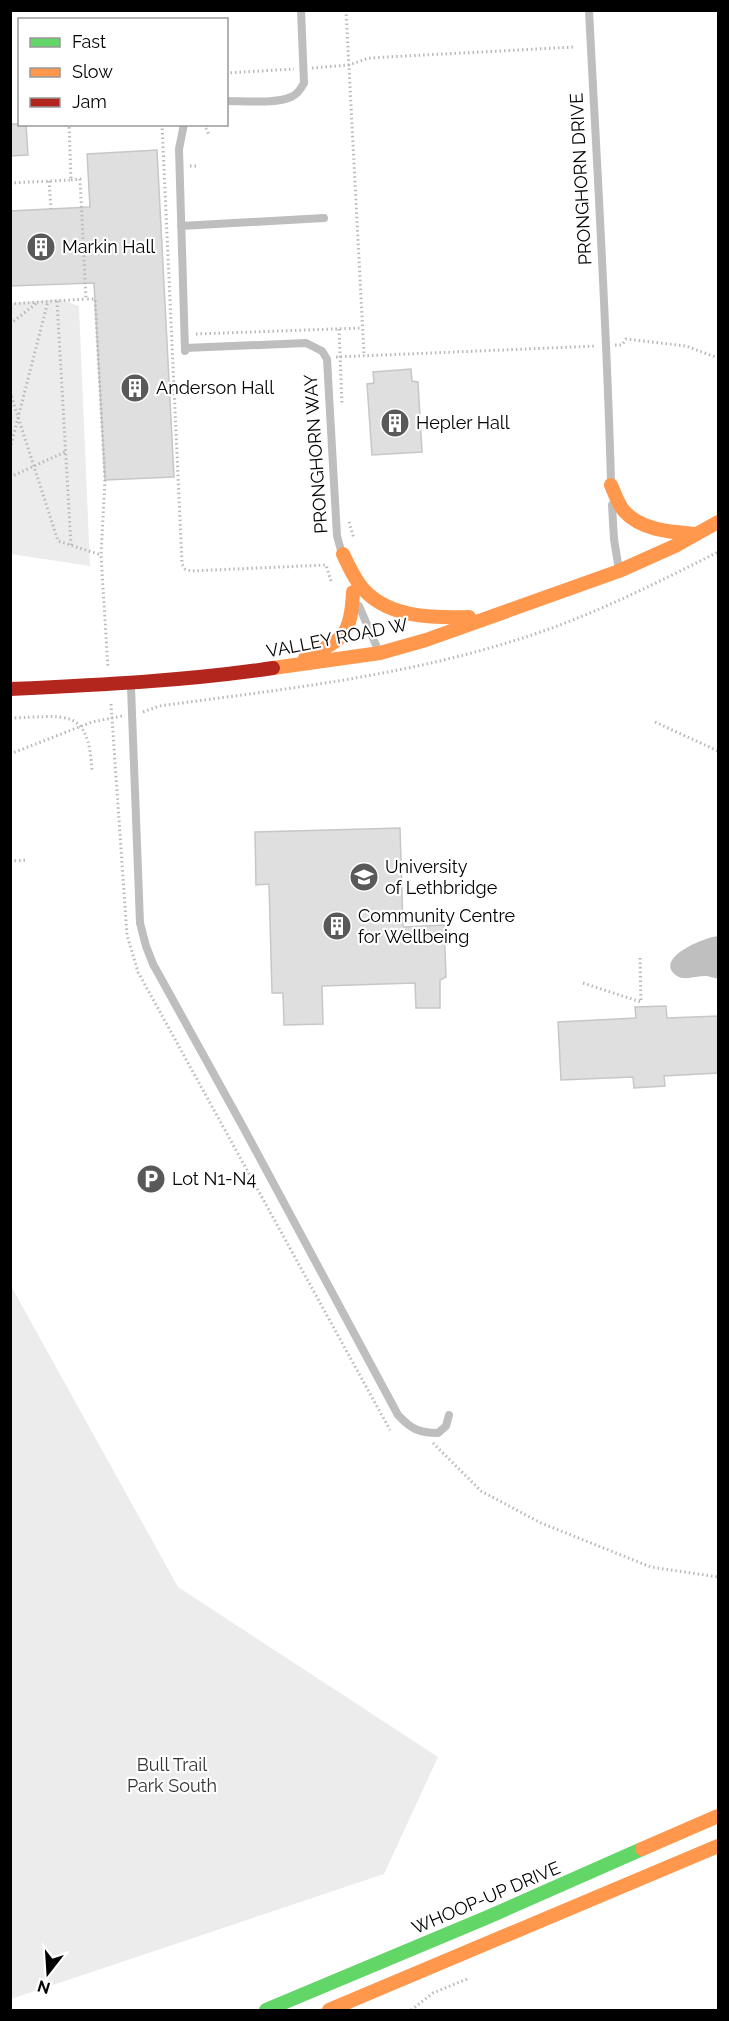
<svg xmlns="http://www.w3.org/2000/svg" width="729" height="2021" font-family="Raleway,sans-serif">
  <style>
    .green { fill: #ececec }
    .water { fill: #bfbfbf }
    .building { fill: #dfdfdf; stroke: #c7c7c7; stroke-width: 1.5 }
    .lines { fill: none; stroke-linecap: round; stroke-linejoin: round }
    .path { stroke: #b9b9b9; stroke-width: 3; stroke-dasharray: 1.5 3; stroke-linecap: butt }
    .lane { stroke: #bebebe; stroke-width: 8 }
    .fast { stroke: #63d668; stroke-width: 14 }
    .slow { stroke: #ff974d; stroke-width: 14 }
    .jam { stroke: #b3261e; stroke-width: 14 }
    .labels { text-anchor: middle; stroke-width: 4.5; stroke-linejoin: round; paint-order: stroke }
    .street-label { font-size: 18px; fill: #000; stroke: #fff }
    .poi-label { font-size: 18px; fill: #000; stroke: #fff; text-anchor: start }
    .park-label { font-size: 18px; fill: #333; stroke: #fff }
  </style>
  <rect width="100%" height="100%" fill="#fff"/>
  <path class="green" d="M60,299L79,306L90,566L11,554V303Z
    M11,1286L178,1587L438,1757L384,1874L11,1999Z"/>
  <path class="water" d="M718,936V979C714,978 709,976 705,976C696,976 684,981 677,976C652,958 706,937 718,936Z"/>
  <path class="building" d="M10,124H26L28,155L10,156Z
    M157,150L174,477L105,480L94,283L10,286V211L90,207L87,154Z
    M411,369L412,381L418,382L422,452L372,455L367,384L374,383L373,372Z
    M400,828L403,927L444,925L446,977L440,980V1008H416L415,983L322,986L323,1024L284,1025L283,993H272L269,884L256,885L255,832Z
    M666,1006L667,1018L718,1016V1073L664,1076L665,1086L634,1088L633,1077L561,1080L558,1022L636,1018L635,1007Z"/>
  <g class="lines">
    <path class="path" d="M346,10L364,355
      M312,68L349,65L369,58L574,47
      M226,73L294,69
      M162,124L182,564L185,569L191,571L326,565L331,581
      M204,124L209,135
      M190,166H199
      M71,180L80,179L86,299H95L105,480L101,555L108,668
      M49,181L51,209
      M10,183L71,180L69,124
      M57,301L71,545
      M10,304L86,299
      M10,324L37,303
      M339,329L342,405
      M196,334L362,328
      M615,345H622L626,339L686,346L718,358
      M336,357L596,346
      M10,392L58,541L101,555
      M10,449L48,301
      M10,477L65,452
      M349,522L354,539
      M111,704L127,935L138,972L390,1430
      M143,712L159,706C278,690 398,677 513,641C583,620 653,585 718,552
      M10,718C65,717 89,705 92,772
      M655,722L718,751
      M10,754L92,722L122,716
      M10,861L28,860
      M583,983L641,1002L640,956
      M433,1443L481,1491L541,1523L651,1567L718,1577
      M411,2010L433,1993L467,1979"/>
    <path class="lane" d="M589,10C597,168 607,326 611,483
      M226,101C244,101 275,104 291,97C298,94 301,89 304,83L301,10
      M184,124L179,149L185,351
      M181,226L324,218
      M185,348L306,343L322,351L327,359L337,536L342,554
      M612,505L614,539L619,570
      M359,606L379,652
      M131,687L140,923L146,946L153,964L242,1125L398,1415C411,1429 419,1433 438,1433L446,1426L449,1415"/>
    <path class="fast" d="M266,2010L488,1917L642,1849"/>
    <path class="slow" d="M611,485C615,494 618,504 624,511C642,531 672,532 697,534
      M343,554C349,567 355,580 364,590C390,618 434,618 469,617
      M305,658C343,639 351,637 353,592
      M273,668L380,653L426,640L619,571L677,545L718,522
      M642,1849L718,1816
      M329,2010L718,1846"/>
    <path class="jam" d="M10,689C98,685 186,681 273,668"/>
  </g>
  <defs>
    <g id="building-disc" transform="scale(1.5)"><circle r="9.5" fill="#595959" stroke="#fff"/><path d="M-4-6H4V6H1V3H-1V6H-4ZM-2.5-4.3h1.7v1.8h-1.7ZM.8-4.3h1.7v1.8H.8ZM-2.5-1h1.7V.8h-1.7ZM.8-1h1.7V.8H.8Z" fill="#fff"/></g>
    <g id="university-disc" transform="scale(1.5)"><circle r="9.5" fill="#595959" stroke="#fff"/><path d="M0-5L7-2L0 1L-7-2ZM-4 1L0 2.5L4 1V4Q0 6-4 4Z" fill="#fff"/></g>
    <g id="parking-disc" transform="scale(1.5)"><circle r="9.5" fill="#595959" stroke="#fff"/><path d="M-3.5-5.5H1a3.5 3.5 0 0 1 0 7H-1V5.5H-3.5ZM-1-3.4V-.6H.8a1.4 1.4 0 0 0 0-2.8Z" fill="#fff"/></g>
  </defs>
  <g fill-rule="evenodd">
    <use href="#building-disc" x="41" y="247"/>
    <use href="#building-disc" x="135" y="388"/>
    <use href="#building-disc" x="395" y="423"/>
    <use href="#university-disc" x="364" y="877"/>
    <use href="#building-disc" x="337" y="926"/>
    <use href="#parking-disc" x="151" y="1179"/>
  </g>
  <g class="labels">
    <g class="street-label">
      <text transform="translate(581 179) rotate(-93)" y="6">PRONGHORN DRIVE</text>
      <text transform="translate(316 454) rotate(-94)" y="6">PRONGHORN WAY</text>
      <text transform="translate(337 638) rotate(-11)" y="6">VALLEY ROAD W</text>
      <text transform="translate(486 1898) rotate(-23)" y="6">WHOOP-UP DRIVE</text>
    </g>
    <g class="poi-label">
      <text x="62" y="253">Markin Hall</text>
      <text x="156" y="394">Anderson Hall</text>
      <text x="416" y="429">Hepler Hall</text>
      <text x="385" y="873">University<tspan x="385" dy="21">of Lethbridge</tspan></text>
      <text x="358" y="922">Community Centre<tspan x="358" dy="21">for Wellbeing</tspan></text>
      <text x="172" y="1185">Lot N1-N4</text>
    </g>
    <g class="park-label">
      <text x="172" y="1771">Bull Trail<tspan x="172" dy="21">Park South</tspan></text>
    </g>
  </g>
  <rect width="729" height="2021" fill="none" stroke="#000000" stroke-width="24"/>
  <rect x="18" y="18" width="210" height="108" fill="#ffffff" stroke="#999999" stroke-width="1.5"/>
  <rect x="30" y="38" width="30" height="9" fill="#63d668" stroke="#999999" stroke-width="1.5"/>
  <text x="72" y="48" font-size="18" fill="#000000">Fast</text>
  <rect x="30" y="68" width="30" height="9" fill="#ff974d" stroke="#999999" stroke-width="1.5"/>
  <text x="72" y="78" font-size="18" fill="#000000">Slow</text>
  <rect x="30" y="98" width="30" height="9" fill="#b3261e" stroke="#999999" stroke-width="1.5"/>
  <text x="72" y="108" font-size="18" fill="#000000">Jam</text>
  <g transform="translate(48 1973) rotate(197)" stroke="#ffffff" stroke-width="4.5" paint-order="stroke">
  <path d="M0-4.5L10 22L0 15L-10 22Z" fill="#000000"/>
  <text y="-9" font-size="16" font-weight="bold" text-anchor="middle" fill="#000000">N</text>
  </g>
</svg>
